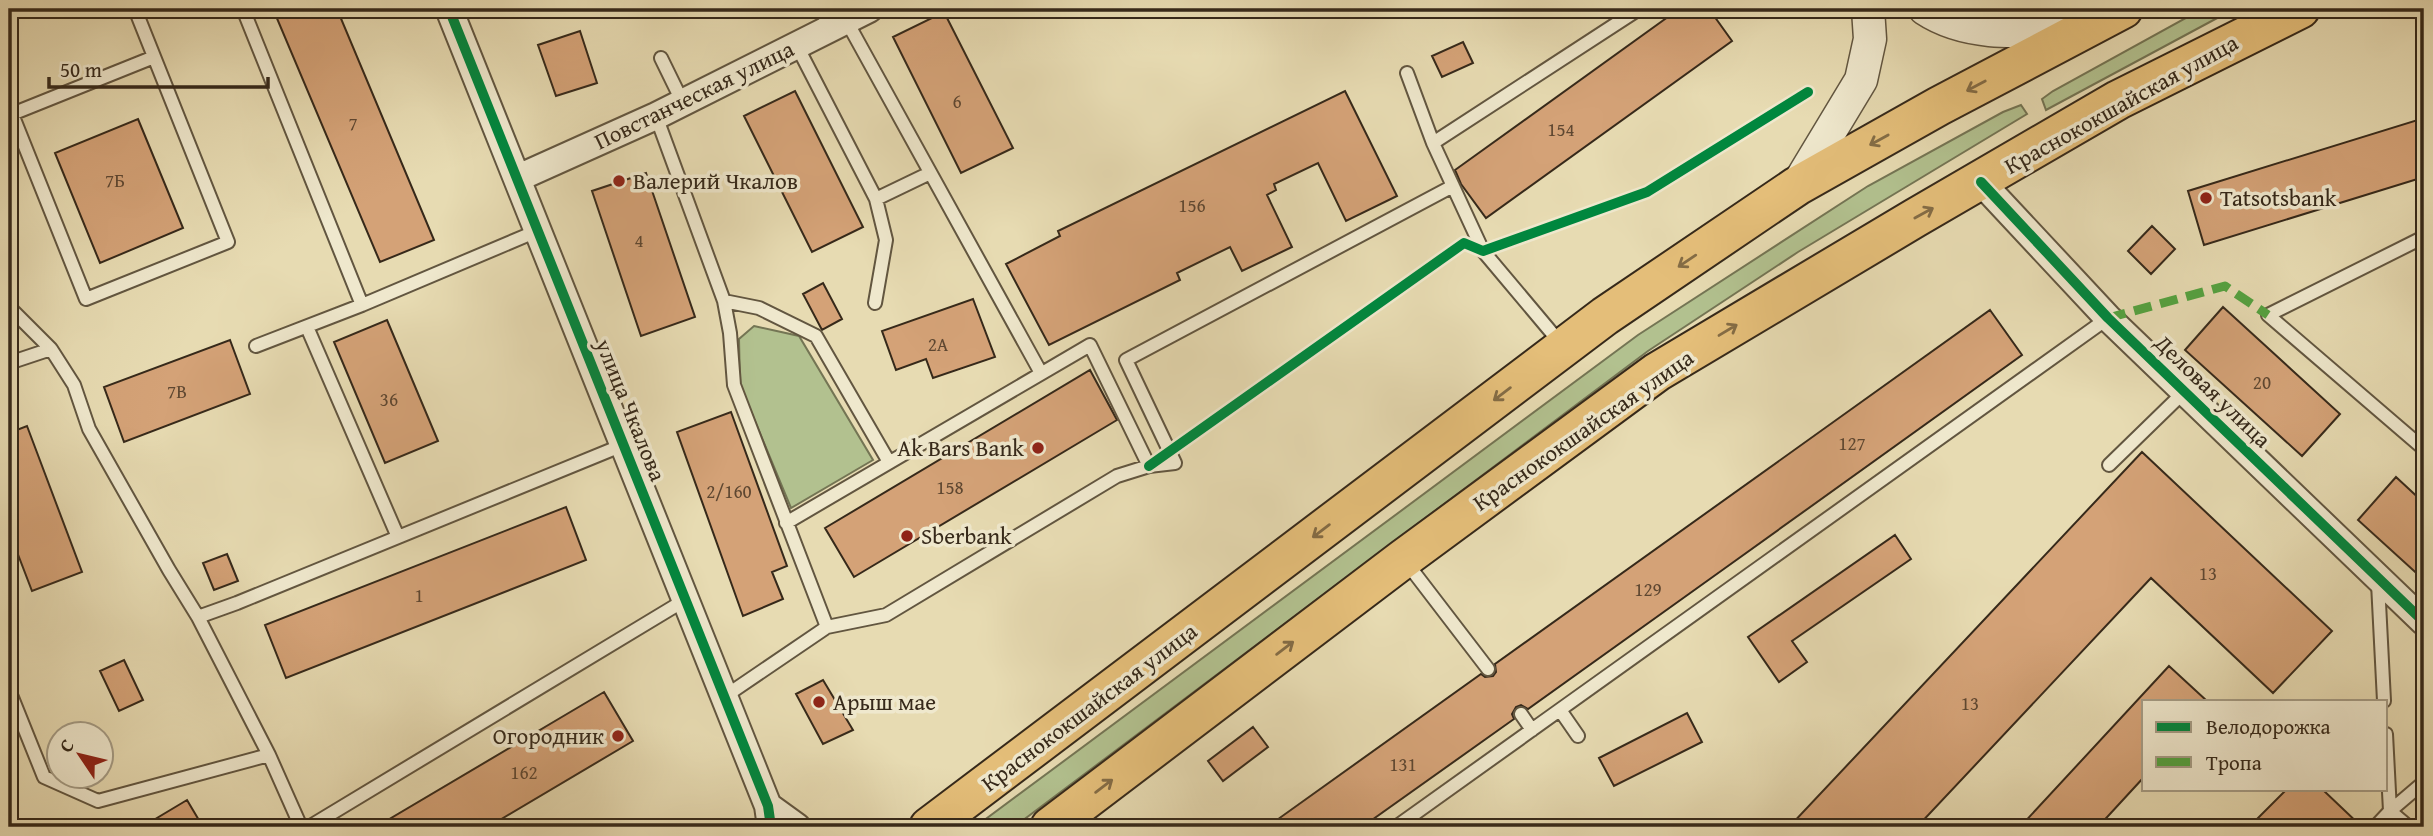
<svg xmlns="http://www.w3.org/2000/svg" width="2433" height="836" font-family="'Gentium Book Plus',serif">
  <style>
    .green { fill: #b2c18f; stroke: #747554; stroke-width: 2 }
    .building { fill: #d4a277; stroke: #36291a; stroke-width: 2 }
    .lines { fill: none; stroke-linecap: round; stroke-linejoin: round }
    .service-casing { stroke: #625640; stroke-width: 16 }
    .minor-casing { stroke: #625640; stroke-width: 30 }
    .tertiary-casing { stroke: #625640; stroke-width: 35 }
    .primary-casing { stroke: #36291a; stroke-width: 42 }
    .service { stroke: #efe8cd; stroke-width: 12 }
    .minor { stroke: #efe8cd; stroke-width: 26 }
    .tertiary { stroke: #efe8cd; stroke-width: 32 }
    .primary { stroke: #e4be79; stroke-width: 38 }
    .quiet { stroke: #53a340; stroke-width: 9; stroke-dasharray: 18 9; stroke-linecap: butt }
    .cycleway-casing { stroke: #efe8cd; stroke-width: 15 }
    .cycleway { stroke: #00873e; stroke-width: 10 }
    .oneway { stroke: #846c45 }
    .poi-dot { fill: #8f2418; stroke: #efe8cd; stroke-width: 2.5 }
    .labels { text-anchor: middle; stroke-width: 7; stroke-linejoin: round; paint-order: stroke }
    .number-label { font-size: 19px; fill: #5e4731 }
    .street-label { font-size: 23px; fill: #36291a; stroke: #efe8cd }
    .poi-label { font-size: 23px; fill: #36291a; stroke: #efe8cd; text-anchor: start }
  </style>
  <rect width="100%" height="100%" fill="#e7dbb2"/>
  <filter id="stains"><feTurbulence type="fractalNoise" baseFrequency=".00286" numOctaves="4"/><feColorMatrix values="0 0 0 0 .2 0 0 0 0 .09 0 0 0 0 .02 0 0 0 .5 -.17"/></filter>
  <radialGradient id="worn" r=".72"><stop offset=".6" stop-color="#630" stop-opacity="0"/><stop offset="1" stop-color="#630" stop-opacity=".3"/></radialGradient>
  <path class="green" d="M2202,9H2234L2046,110L2042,99L2053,91Z
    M2021,105L2027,114L1798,252L1648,351L1014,827H975L1638,335L1868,186L2003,112Z
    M754,326L799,336L873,460L791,508L740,385L739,339Z"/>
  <path class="building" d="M273,9H337L434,240L380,262Z
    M1679,9H1709L1732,41L1486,218L1461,184L1455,170Z
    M944,12L1013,148L961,173L893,37Z
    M580,31L597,83L556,96L538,45Z
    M1463,42L1473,63L1442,77L1432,56Z
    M795,91L863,227L812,252L744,116Z
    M1345,91L1397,196L1346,221L1318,163L1274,184L1276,190L1267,195L1292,247L1242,271L1230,247L1177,273L1180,280L1049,345L1006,264L1060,236L1058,231Z
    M2424,118V177L2204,245L2188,191Z
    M138,119L183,228L100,263L55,153Z
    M646,173L695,317L641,336L592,191Z
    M2152,226L2175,249L2151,274L2128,251Z
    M823,283L842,319L822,330L803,294Z
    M973,299L995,357L933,378L926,359L896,370L882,331Z
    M2223,307L2340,414L2302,456L2185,350Z
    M1990,310L2022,355L1721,571L1528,709L1521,705L1516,707L1512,714L1514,719L1362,827H1267L1481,674L1485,677L1493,676L1496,672L1495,664Z
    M387,320L438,441L385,463L334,342Z
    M230,340L250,394L124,442L104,387Z
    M1090,370L1117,420L854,577L825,528Z
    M731,412L787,566L772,572L783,599L743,616L677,432Z
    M27,426L82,572L32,591L9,531V433Z
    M2142,452L2332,631L2273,693L2151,578L1917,827H1789Z
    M2396,477L2424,503V580L2358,520Z
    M566,507L586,560L286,678L265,625Z
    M1895,535L1911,559L1792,641L1807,662L1779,682L1748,637Z
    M227,554L238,581L214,590L203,563Z
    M124,660L143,700L119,711L100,671Z
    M2169,666L2207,701H2144V777L2098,827H2020Z
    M823,680L853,730L823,744L796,694Z
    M604,692L633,741L488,827H376Z
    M1687,713L1702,742L1614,786L1599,758Z
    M1253,727L1268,747L1223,781L1208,761Z
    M2287,789H2322L2362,827H2249Z
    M187,800L203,827H142Z"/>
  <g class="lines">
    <g class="service-casing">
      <path id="service" d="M135,9L228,242L86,299L12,114L154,57
        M243,9L362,305L537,231
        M821,9L830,28
        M846,20L1041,373
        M797,46L876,199L930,173
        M661,58L683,103
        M1407,73L1433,143L1639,9
        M656,116L724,301L730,333L734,385L827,627L724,697
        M1433,143L1483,251L1562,345
        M2424,237L2268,315L2424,449
        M724,301L759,308L816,336L889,462
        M875,303L886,240L876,199
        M9,307L51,349
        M307,327L398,537
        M256,346L362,305
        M9,363L51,349L74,385L89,429L169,570L198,617
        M2109,465L2184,392
        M786,523L1090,345L1149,466
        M1406,562L1488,669
        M2378,583L2384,701
        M827,627L886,615L1117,476L1149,466L1175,463L1126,360L1453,186
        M9,690L44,777L98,801L269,755
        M1560,710L1578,736
        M1521,714L1532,730
        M301,827L269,755L198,617L237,603L623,445
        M309,827L685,600
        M1396,827L2108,318
        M2375,827L2390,811L2386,734
        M2409,827L2390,811L2424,782"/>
    </g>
    <g class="minor-casing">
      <path id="minor" d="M449,9L768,806L771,827
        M518,178L656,116L869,9
        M1981,182L2108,318L2424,622
        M768,806L797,827"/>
    </g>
    <g class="tertiary-casing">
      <path id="tertiary" d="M1925,9C1972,40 2032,30 2086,28
        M1797,186L1861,80L1870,39L1868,9"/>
    </g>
    <g class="primary-casing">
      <path id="primary" d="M929,827L1605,316L1797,186L1939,106L2123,9
        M1050,827L1403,559L1657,372L1915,218L2118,100L2300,9"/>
    </g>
    <use href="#service" class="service"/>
    <use href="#minor" class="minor"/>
    <use href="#tertiary" class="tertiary"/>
    <use href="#primary" class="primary"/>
    <path class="quiet" d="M2108,318L2225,286L2268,315"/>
    <g class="cycleway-casing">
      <path id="cycleway" d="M449,9L768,806L771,827
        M1981,182L2108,318L2424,622
        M1149,466L1464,243L1483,251L1647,192L1808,92"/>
    </g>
    <use href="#cycleway" class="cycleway"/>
  </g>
  <defs><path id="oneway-shaft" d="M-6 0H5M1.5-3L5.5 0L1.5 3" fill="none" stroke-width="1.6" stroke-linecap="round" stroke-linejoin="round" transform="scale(1.75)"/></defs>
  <g class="oneway">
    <use href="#oneway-shaft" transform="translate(1976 86) rotate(152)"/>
    <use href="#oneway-shaft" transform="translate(1879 140) rotate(151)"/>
    <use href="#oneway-shaft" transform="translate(1924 213) rotate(-29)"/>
    <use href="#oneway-shaft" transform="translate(1687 261) rotate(146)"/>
    <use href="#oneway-shaft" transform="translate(1728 330) rotate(-31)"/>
    <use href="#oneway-shaft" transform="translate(1502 394) rotate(143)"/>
    <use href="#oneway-shaft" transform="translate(1321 531) rotate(143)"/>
    <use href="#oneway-shaft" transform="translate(1285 648) rotate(-37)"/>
    <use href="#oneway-shaft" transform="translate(1104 786) rotate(-37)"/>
  </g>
  <g class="poi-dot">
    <circle cx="619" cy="181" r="7"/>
    <circle cx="2206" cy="198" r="7"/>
    <circle cx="1038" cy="448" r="7"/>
    <circle cx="907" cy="536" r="7"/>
    <circle cx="819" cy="702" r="7"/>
    <circle cx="618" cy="736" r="7"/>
  </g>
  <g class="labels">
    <g class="number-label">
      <text x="957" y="108">6</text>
      <text x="353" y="130">7</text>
      <text x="1561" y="136">154</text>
      <text x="115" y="187">7Б</text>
      <text x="1192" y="212">156</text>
      <text x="639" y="247">4</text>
      <text x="938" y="351">2А</text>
      <text x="2262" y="389">20</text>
      <text x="177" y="398">7В</text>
      <text x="389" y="406">36</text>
      <text x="1852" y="450">127</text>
      <text x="950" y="494">158</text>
      <text x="729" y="498">2/160</text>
      <text x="2208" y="580">13</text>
      <text x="1648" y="596">129</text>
      <text x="419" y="602">1</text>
      <text x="1970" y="710">13</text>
      <text x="1403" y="771">131</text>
      <text x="524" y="779">162</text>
    </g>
    <g class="street-label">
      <text transform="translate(694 95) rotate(-26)" y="8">Повстанческая улица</text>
      <text transform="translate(2121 104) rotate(-29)" y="8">Краснококшайская улица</text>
      <text transform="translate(2213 391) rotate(44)" y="8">Деловая улица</text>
      <text transform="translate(631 410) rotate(68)" y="8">улица Чкалова</text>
      <text transform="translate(1583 430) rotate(-35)" y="8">Краснококшайская улица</text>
      <text transform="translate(1089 707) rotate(-37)" y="8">Краснококшайская улица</text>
    </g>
    <g class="poi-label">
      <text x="633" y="189">Валерий Чкалов</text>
      <text x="2220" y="206">Tatsotsbank</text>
      <text x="1024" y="456" text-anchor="end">Ak Bars Bank</text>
      <text x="921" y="544">Sberbank</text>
      <text x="833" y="710">Арыш мае</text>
      <text x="604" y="744" text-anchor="end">Огородник</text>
    </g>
  </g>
  <rect width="2433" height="836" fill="none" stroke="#e7dbb2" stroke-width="35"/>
  <rect x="10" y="10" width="2412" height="815" fill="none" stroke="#36291a" stroke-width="3.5"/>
  <rect x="18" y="18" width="2398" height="801" fill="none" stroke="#36291a" stroke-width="2"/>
  <rect x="2142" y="700" width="245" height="91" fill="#efe8cd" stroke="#a59c85" stroke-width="2"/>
  <rect x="2156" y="722" width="35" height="10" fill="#00873e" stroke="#a59c85" stroke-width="2"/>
  <text x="2206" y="734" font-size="21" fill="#36291a">Велодорожка</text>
  <rect x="2156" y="757" width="35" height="10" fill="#53a340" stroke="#a59c85" stroke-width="2"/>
  <text x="2206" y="770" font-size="21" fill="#36291a">Тропа</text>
  <g transform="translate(80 755) rotate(305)"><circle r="33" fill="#efe8cd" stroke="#a59c85" stroke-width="2"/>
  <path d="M0-5L12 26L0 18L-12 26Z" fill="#8f2418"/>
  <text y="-10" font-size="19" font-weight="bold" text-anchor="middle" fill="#36291a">С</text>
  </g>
  <path d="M49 77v10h219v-10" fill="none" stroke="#36291a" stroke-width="3.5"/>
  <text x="60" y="77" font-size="21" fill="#36291a" stroke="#efe8cd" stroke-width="5" paint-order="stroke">50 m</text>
  <rect width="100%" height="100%" filter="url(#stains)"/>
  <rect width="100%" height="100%" fill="url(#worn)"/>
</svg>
